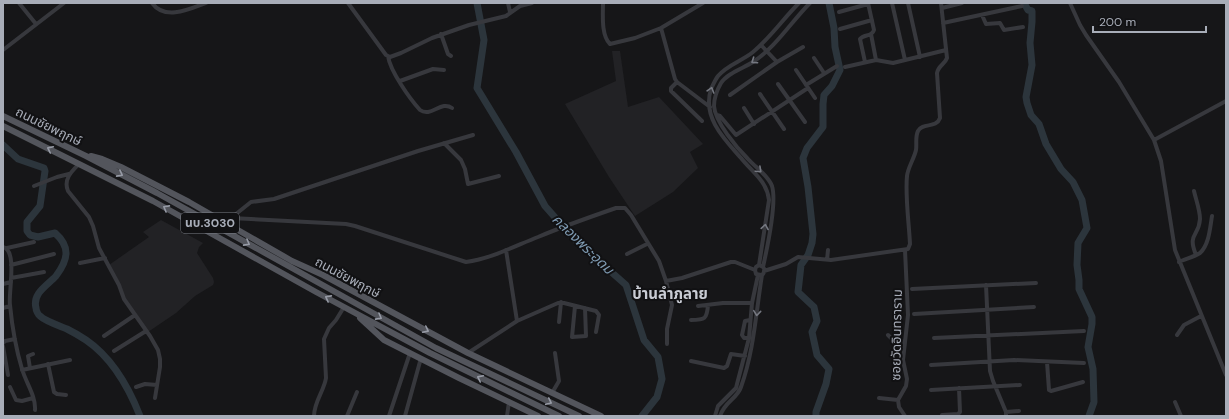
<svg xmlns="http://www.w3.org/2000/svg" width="1229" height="419" font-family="'DM Sans','Noto Sans Thai',sans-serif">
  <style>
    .built { fill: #222225 }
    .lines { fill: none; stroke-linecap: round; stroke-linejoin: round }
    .river { stroke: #2c353c; stroke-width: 7 }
    .street { stroke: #37383d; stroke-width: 4 }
    .primary { stroke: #53555c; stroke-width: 6 }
    .oneway { stroke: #757881 }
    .oneway2 { stroke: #979ba6 }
    .labels { text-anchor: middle; stroke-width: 4; stroke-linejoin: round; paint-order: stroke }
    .shield { fill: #111113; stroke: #7b7e86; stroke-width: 1 }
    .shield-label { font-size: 12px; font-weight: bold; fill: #a8adb8 }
    .street-label { font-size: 13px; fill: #a8adb8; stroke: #111113 }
    .water-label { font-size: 14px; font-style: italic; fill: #7f9bb3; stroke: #111113 }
    .quarter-label { font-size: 15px; font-weight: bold; fill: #c9ccd4; stroke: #111113 }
  </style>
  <rect width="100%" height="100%" fill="#161618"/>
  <path class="built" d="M612,51H620L628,107L659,97L703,144L690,152L698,168L673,192L635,216L609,177L565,104L616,81Z
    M161,220L203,243L199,247L197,253L213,278L214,282L213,285L195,296L176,313L148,332L124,299L109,265L149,237L143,232Z"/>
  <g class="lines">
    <path class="river" d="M477,3L484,40L477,88L516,152L545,206L574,239L626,285L644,340L658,357L662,379L657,397L642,416
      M1024,3L1028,10L1032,11V22L1030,43L1032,65L1026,97L1027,103L1031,115L1039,124L1046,144L1061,169L1073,182L1082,200L1087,228L1078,243L1077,265L1079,280V289L1092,317V324L1088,347L1093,369L1094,402L1089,416
      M3,145L18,159L44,168L45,171L40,206L27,222V231L30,235L38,237L55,233C71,247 68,260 56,276C48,285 32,293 36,308C36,310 38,315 40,316C45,321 60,326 67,329C73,332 80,336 86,340C111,357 129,388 140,416
      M816,416V412L826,384L829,369L817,355L812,332L817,321L814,307L798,292L801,265L808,255L812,243L813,234L808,187L803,158L807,148L823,127V104L824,95L832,86L840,70L835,47L834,28L829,3"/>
    <path class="street" d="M19,3L36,24
      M152,3C165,21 190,9 206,3
      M348,3L386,55L390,57L401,53L432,38L469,25L506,16L520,6L532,3
      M508,3L510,12
      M603,3C603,15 601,35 610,44L635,38L661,28L703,3
      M892,3L905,60
      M908,3L920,57
      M1070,3L1080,25L1086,35L1119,82L1154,140L1161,161L1175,250L1226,375
      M942,8L962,3
      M839,12L868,4
      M982,15L986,24L1000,23L1004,30L1023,27
      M943,23L1022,6
      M661,28L675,79L677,82L710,107
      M840,29L872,20
      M441,34L448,54L451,56
      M871,34L876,60
      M761,45L777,62
      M3,50L64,3
      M388,56C390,71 410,99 420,110C431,118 441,100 452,108
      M814,58L824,73
      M865,62L860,39C864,34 872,37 874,30L868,3
      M845,67L876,60L893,63L946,50
      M796,70L815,98
      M400,81L433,69L444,70
      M677,82L671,88V91L702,121
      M778,84L805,122
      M806,85L837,66
      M760,94L784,129
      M730,95L777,62L803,47
      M744,108L754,124
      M717,115L720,116L736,135L808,88
      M1154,140L1226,101
      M444,143L461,160L465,169L468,184L499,176
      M79,164C72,171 63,179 68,191L89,217L93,226L99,248L119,285L124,299L150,336L158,350L160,359V367L155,398
      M34,186L57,177L69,174
      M1194,191C1196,200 1200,210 1200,219C1199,237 1187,233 1196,255
      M231,218L251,202L274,199L418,151L473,135
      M226,223L231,218L346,224L355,226L466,262C490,259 515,246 538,237C564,226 590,217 616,208H625L631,215L659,261L666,281L672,305L667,329V344
      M3,247C18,250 8,294 10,305C12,326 16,349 22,369C26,383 36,396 35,410
      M7,248L34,242
      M506,250L517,321
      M905,250L908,315L903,360L907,379L906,386L898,400L899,407L905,416
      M627,254L647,244
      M827,260L828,250
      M1179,262C1185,259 1194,257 1200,253C1209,245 1210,228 1212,216
      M80,263L105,258
      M11,265L54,254
      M759,265L763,267L765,270L763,274L761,275L756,274L755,270L756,267L759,265L769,200C767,181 752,172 741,158C724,139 702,117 711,89C713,85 715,80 718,76C727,65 742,61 753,52C770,38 783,19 799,3
      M763,267C767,249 777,202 772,186C768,175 756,168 748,159C737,148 715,122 714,106C714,98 717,90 721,83C727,73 744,68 753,62C776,47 791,22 810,3
      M764,271L786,264L798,257L831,260L908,249L910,244C909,223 905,196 907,176C908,167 914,159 916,150C917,144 915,137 918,131C923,122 936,129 940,118L937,73C938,66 945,64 947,58L941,3
      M11,278L44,272
      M666,281L682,278L731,262H735L755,270
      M3,284L11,282
      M986,285L990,371L993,381L1006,412V416
      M912,289L1036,283
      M575,306L572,337L586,336L585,308
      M698,306L723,303H752
      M3,308L10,306
      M914,314L1034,307
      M691,320C705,320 707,319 708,305
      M559,322L561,302
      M888,335L892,339L905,342
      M1177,335L1184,325L1201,316
      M104,336L135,315
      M749,338H744L742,335L745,321L750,320
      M934,338L1084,331
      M3,343L5,341L15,339
      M3,346L8,375
      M114,351L146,331
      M468,353L517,321L558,303H564L596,311L599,315L596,332
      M691,361L724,368L727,366L731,354L745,356
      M1047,362L1049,390L1051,391L1083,382
      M48,364L54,392L57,394L66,395
      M931,365L1014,360L1084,363
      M30,368L28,356L33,354
      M22,370L70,360
      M10,387L16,400L22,401L33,398
      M136,387L145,384L157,385
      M931,390L1020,385
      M552,393L559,381L555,353
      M879,398L898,400
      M1175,402L1181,416
      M1006,412L1019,411
      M942,415L958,414L960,412L959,388
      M314,416C314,402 324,391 326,378L324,339L329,328L336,320L344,307
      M347,416L357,392
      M389,416L410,353
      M405,416L421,358
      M507,416L509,402
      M715,416L718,406L736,388L737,384L749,338L752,303L758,275
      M720,416C725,401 737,399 741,387C754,351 756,312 762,275"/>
    <path class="primary" d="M3,116L86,156L157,193L436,348L579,416
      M3,126L153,201L316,292L430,353L559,416
      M91,156L102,159L121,167L189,202L292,261L323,275L468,353L601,416
      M360,318L384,340L459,378L538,416"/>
  </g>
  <defs><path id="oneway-chevron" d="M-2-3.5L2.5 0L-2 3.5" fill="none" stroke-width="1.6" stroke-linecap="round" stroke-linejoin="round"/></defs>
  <g class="oneway">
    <use href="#oneway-chevron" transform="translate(754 61) rotate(146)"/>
    <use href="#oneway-chevron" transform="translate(711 90) rotate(-73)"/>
    <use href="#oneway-chevron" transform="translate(759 170) rotate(43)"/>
    <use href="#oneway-chevron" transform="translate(765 227) rotate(-81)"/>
    <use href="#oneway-chevron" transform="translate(757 313) rotate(96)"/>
  </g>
  <g class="oneway2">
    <use href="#oneway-chevron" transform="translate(50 149) rotate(-154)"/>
    <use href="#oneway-chevron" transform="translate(120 174) rotate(28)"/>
    <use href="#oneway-chevron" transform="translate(166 208) rotate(-151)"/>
    <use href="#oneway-chevron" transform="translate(247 243) rotate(29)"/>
    <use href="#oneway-chevron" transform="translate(328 298) rotate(-152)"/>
    <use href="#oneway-chevron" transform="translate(379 317) rotate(29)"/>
    <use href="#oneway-chevron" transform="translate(426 330) rotate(27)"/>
    <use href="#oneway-chevron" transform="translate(480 378) rotate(-154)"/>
    <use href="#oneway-chevron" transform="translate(549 402) rotate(25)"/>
  </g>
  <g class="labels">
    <rect class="shield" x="181" y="213" width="58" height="20" rx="3"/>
    <g class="shield-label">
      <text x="210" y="227">นบ.3030</text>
    </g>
    <g class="street-label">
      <text transform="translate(49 126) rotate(26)" y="5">ถนนชัยพฤกษ์</text>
      <text transform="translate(348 277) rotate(28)" y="5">ถนนชัยพฤกษ์</text>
      <text transform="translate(896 335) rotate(-89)" y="5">ซอยวัดอินทราราม</text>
    </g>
    <g class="water-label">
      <text transform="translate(583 244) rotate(44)" y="5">คลองพระอุดม</text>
    </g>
    <g class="quarter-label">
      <text x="670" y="299">บ้านลำภูลาย</text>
    </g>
  </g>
  <rect width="1229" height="419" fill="none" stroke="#a8adb8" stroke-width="8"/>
  <path d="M1093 26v6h113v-6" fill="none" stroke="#a8adb8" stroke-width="2"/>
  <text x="1099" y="26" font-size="12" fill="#a8adb8" stroke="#111113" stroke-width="3" paint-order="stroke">200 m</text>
</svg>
